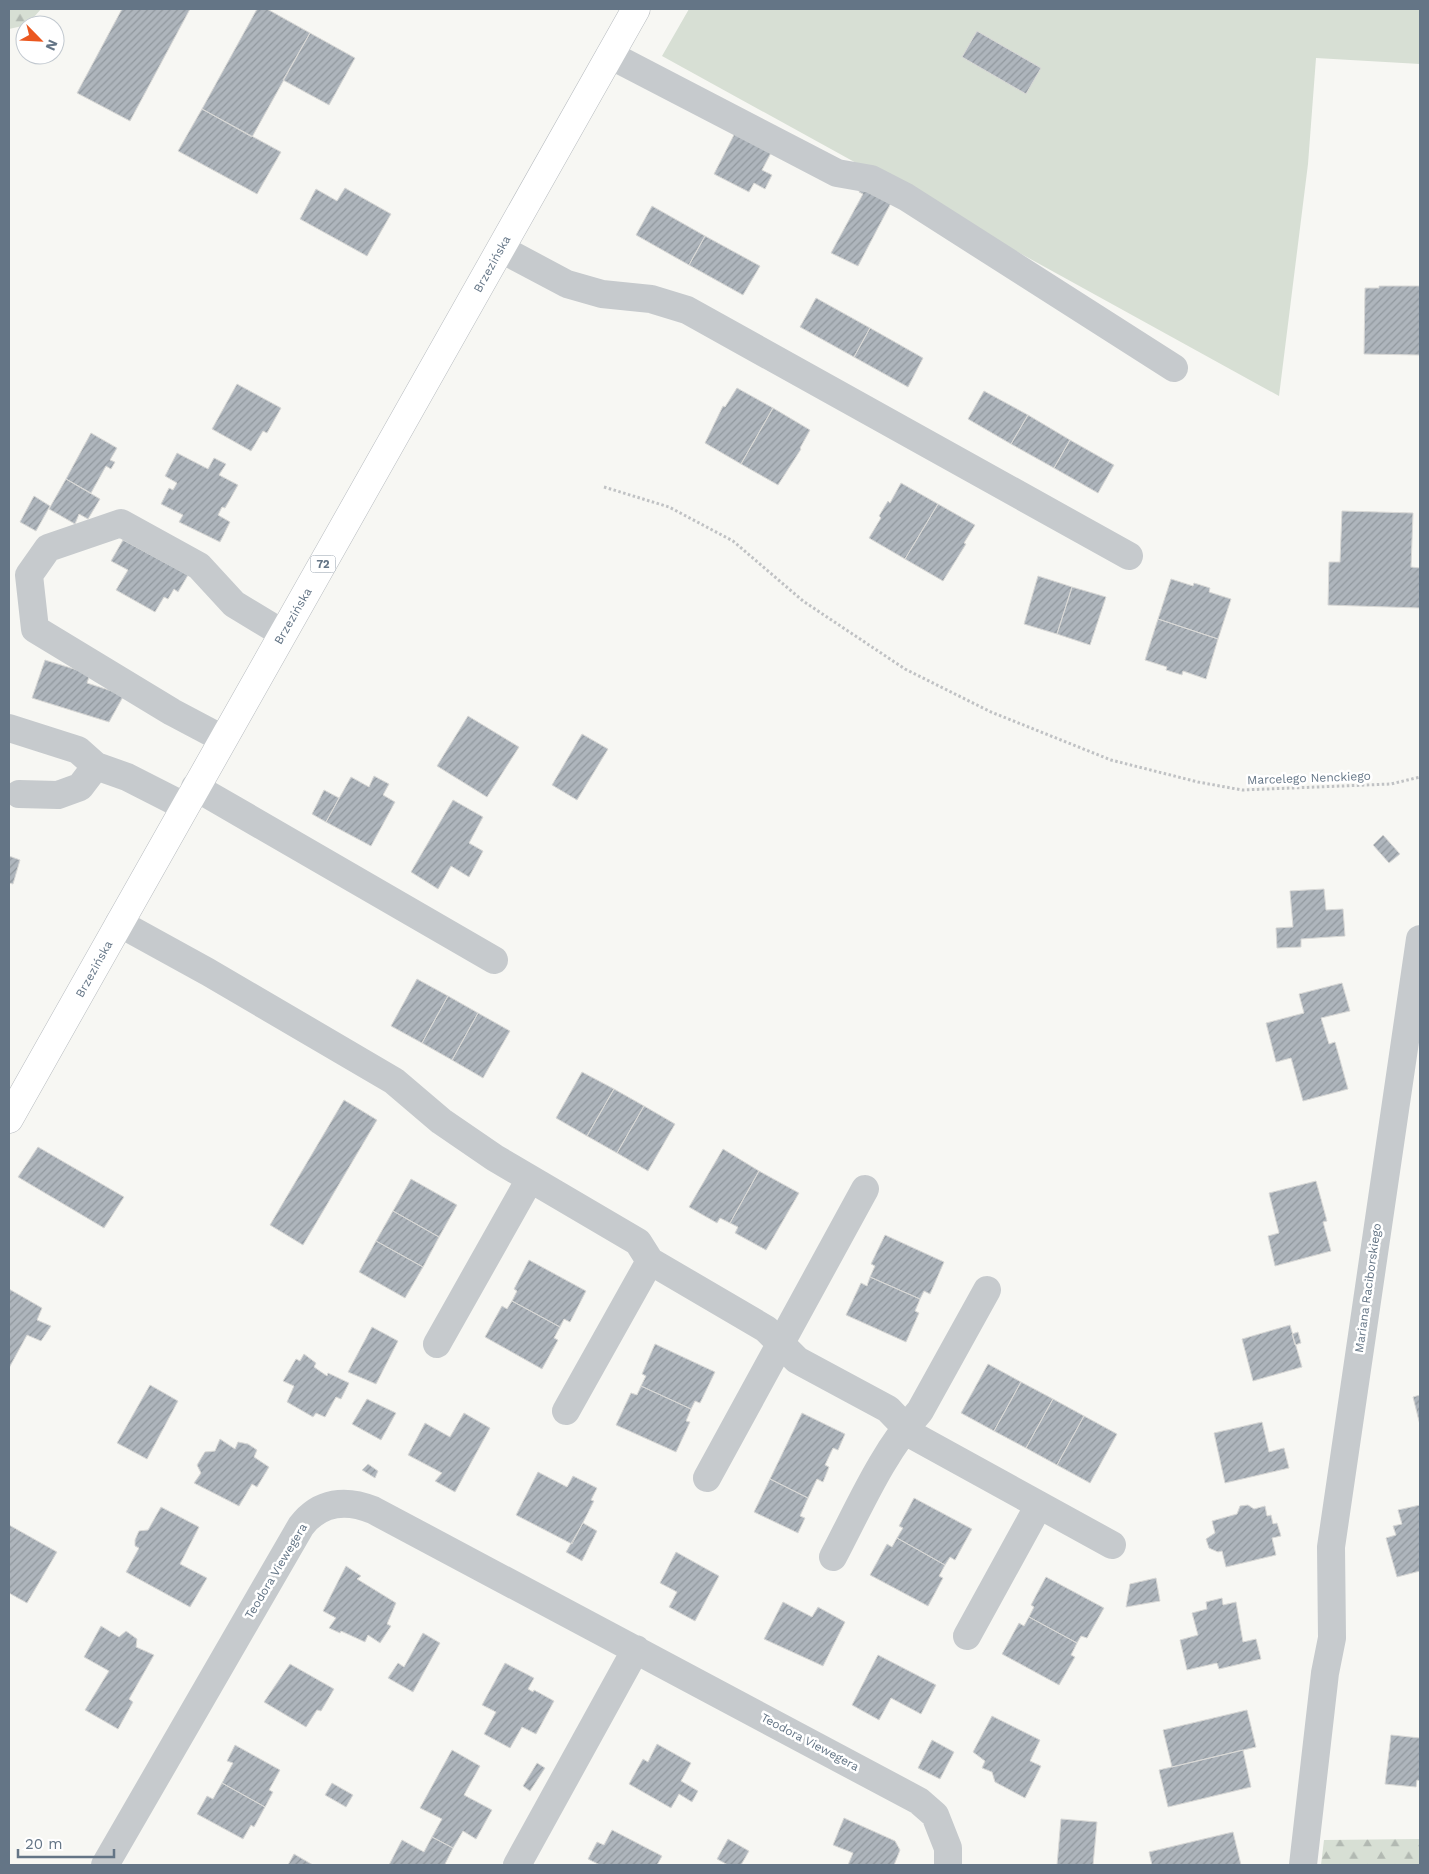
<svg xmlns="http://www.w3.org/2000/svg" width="1429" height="1874" font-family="'Work Sans',sans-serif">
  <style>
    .grass { fill: #d7dfd4 }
    .forest { fill: url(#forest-firs) }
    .building { fill: url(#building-hatch); stroke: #d8d8d6 }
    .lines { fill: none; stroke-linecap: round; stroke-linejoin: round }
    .major-casing { stroke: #b7bbbf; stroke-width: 29 }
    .path { stroke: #c0c2c4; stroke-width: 3; stroke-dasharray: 2.5 2.5; stroke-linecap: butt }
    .minor { stroke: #c6cacd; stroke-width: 28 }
    .major { stroke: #fff; stroke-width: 28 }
    .labels { text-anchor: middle; stroke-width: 5; stroke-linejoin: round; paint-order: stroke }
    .shield { fill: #fff; stroke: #929eaa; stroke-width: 1 }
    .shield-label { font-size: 11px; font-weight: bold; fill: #647586 }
    .street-label { font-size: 12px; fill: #647586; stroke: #fff }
  </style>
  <defs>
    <pattern id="forest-firs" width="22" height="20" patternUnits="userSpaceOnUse" patternTransform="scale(1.25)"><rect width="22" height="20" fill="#d7dfd4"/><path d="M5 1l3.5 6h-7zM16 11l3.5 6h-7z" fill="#b2b9b2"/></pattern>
    <pattern id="building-hatch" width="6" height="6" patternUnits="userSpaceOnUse" patternTransform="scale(1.25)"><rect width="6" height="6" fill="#aeb5bc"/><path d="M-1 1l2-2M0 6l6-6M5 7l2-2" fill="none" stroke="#91989e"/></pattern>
  </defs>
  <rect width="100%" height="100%" fill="#f7f7f3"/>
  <path class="grass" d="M689,9H1420V64L1316,58L1308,164L1279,396L662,56Z"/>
  <path class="forest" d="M9,9H41L27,25L9,29Z
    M1420,1839V1865H1321L1324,1840Z"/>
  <path class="building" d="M122,9H190L130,121L77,93Z
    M257,9H267L310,33L252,137L202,109Z
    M977,31L1041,68L1026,94L962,57Z
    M310,33L355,58L329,105L283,80Z
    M202,109L281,152L257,194L178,151Z
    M736,131L773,149L762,170L772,175L765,189L754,183L749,192L714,174Z
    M862,185L892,201L858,266L831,253L863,194L859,192Z
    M345,188L391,214L367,256L300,219L316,189L337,201Z
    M652,206L705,236L689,265L636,235Z
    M705,236L760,266L743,295L689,265Z
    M1379,286H1420V355L1364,354L1365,288H1379Z
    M816,298L870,328L854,357L800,327Z
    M870,328L923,358L908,387L854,357Z
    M237,384L281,408L267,433L263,431L251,451L212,429Z
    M737,388L773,408L741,464L705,443L723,406L725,407Z
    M984,391L1028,415L1011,444L968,419Z
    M773,408L810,430L800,448L801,449L778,485L741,464Z
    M1028,415L1070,440L1054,468L1011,444Z
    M91,433L117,448L110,460L115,462L111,469L106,466L91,493L66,479Z
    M1070,440L1114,465L1098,493L1054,468Z
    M177,453L208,469L214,458L226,464L219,475L238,485L225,508L222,507L218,515L230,522L220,542L179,522L183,515L161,504L169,488L173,490L177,483L165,476Z
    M66,479L100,499L88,519L79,514L75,524L49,509Z
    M901,483L938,504L905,559L869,538L881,518L879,516L888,501L890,503Z
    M34,496L50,506L36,531L20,522Z
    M938,504L975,525L964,543L966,544L943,581L905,559Z
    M1342,511L1413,513L1411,567L1420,568V608L1328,605L1329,562H1340Z
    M123,540L188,575L178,592L174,589L168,599L164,597L155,612L116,590L128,570L111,561Z
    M1038,576L1072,587L1057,634L1024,624Z
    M1171,579L1193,586L1194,583L1210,588L1209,592L1231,599L1218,639L1158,619Z
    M1072,587L1106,597L1090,645L1057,634Z
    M1158,619L1218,639L1206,679L1183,671L1182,675L1166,670L1167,667L1145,660Z
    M45,660L90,674L87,683L124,695L109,722L32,698Z
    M468,716L519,747L487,797L437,766Z
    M582,734L608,749L577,800L552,785Z
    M374,776L389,784L383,795L395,802L371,846L326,822L351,777L369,787Z
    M324,790L339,798L326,822L312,814Z
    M453,800L483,817L469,843L483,851L469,877L451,866L438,889L411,872Z
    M1383,835L1400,854L1389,863L1373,845Z
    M9,856L20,860L13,884L9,883Z
    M1324,889L1326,910L1343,909L1345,936L1301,939V947L1277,948L1276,928L1293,927L1290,891Z
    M417,979L448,996L422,1043L391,1026Z
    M1342,983L1350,1011L1321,1018L1329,1044L1335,1042L1348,1089L1303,1101L1291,1058L1276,1062L1266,1023L1304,1013L1299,994Z
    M448,996L478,1013L452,1060L422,1043Z
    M478,1013L510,1031L483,1078L452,1060Z
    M582,1072L614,1089L587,1136L556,1118Z
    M614,1089L644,1106L617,1153L587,1136Z
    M344,1100L377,1120L303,1245L270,1225Z
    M644,1106L675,1124L648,1171L617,1153Z
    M38,1147L124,1197L104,1228L18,1177Z
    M723,1149L759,1171L730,1223L720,1218L717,1223L689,1207Z
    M759,1171L799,1193L766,1250L735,1233L738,1227L730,1223Z
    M411,1179L457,1205L439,1237L393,1211Z
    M1316,1181L1327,1221L1323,1222L1331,1251L1275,1266L1268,1236L1279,1233L1269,1193Z
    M393,1211L439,1237L423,1267L376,1241Z
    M885,1235L944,1262L930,1294L924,1291L920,1299L870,1277L875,1266L871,1264Z
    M376,1241L423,1267L405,1298L359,1272Z
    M529,1260L586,1291L570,1322L564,1319L560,1327L512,1301L517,1291L514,1289Z
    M870,1277L920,1299L915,1311L919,1313L906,1342L846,1315L861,1283L867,1286Z
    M9,1289L42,1308L37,1320L51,1326L41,1341L27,1335L9,1368Z
    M512,1301L560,1327L554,1338L558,1340L542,1369L485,1337L502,1306L507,1309Z
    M1290,1325L1302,1367L1253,1381L1242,1339Z
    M372,1327L398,1341L376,1384L348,1372Z
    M1298,1332L1301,1343L1295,1345L1292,1334Z
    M655,1344L715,1372L700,1403L695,1401L691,1409L641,1386L646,1376L642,1374Z
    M304,1354L316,1363L314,1367L327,1376L328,1373L349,1383L341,1399L336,1397L325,1417L316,1413L313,1417L287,1402L294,1386L283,1381L296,1359L300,1361Z
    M988,1364L1021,1382L994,1431L961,1413Z
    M1021,1382L1053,1399L1026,1448L994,1431Z
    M150,1385L178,1401L147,1459L117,1443Z
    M641,1386L691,1409L686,1421L690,1422L676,1452L616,1425L631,1393L637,1395Z
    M1420,1395V1425L1413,1397Z
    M367,1399L396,1413L381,1440L352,1424Z
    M1053,1399L1084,1416L1057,1465L1026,1448Z
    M464,1413L490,1428L455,1492L435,1481L442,1473L408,1455L425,1423L450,1437Z
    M802,1413L845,1434L838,1450L833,1448L825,1465L829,1467L823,1482L817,1479L808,1498L770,1479Z
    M1084,1416L1117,1434L1090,1483L1057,1465Z
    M1262,1422L1269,1452L1284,1448L1289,1468L1225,1483L1214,1433Z
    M220,1439L235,1449L238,1442L248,1444L257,1450L254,1457L269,1467L257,1487L252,1484L239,1506L194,1483L201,1473L197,1465L205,1452L215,1451Z
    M368,1464L378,1471L375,1478L362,1470Z
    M538,1472L567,1487L573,1476L597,1488L591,1500L594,1501L572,1544L516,1515Z
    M770,1479L808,1498L800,1516L805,1518L798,1533L754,1512Z
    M914,1498L972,1529L955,1560L950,1557L945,1565L897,1538L903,1528L899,1526Z
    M1248,1505L1254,1509L1265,1506L1267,1516L1271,1515L1273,1524L1277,1523L1281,1536L1272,1538L1276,1555L1226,1567L1222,1551L1218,1552L1209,1548L1206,1539L1215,1533L1212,1521L1237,1514L1240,1506Z
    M1420,1505V1571L1397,1577L1386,1538L1396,1535L1393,1526L1402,1524L1398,1510Z
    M161,1507L199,1527L180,1564L207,1578L190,1607L126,1572L139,1548L135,1546V1540L139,1531L148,1530Z
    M583,1523L597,1531L582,1561L566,1552Z
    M9,1525L57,1552L27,1603L9,1593Z
    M897,1538L945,1565L939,1576L943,1578L928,1606L870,1575L887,1544L892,1547Z
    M676,1552L719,1576L695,1621L669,1607L677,1592L660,1583Z
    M346,1566L361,1576L357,1579L396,1603L387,1624L391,1626L380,1643L368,1635L365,1642L341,1631L340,1633L329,1628L336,1618L323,1611Z
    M1046,1577L1104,1608L1087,1638L1081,1636L1077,1643L1029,1617L1034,1607L1031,1605Z
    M1156,1578L1160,1601L1126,1607L1130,1584Z
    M1222,1598L1223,1605L1236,1602L1243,1642L1256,1639L1261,1659L1219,1669L1217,1663L1187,1670L1180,1640L1198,1635L1192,1613L1207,1609L1206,1602Z
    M783,1602L812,1617L818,1607L845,1622L823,1666L764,1639Z
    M1029,1617L1077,1643L1071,1655L1075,1657L1059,1685L1002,1654L1019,1623L1024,1626Z
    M101,1626L119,1637L126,1631L137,1639L136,1647L154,1655L129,1699L133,1702L118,1729L85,1710L109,1671L84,1657Z
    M423,1633L440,1643L413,1692L388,1678L398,1663L404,1667Z
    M878,1655L936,1685L921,1714L891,1698L879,1720L852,1705Z
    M505,1663L534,1678L528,1689L533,1692L534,1690L554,1701L536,1734L522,1727L510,1748L484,1734L496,1712L482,1705Z
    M290,1664L334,1689L321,1711L317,1710L306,1727L264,1702Z
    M1247,1710L1256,1747L1172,1767L1163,1730Z
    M992,1716L1040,1740L1030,1761L1041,1766L1025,1798L995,1782L992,1772L982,1768L985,1761L973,1752Z
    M1391,1735L1420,1738V1781L1417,1780L1416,1787L1385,1784Z
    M932,1740L954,1752L940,1779L918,1768Z
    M657,1744L691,1763L681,1781L698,1791L692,1802L679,1794L671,1808L629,1784L643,1759L648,1762Z
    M235,1745L280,1770L269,1790L273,1792L265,1807L222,1783L233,1763L227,1761Z
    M452,1750L480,1766L464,1795L492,1810L476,1839L463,1831L453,1848L432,1837L442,1819L420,1808Z
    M1243,1750L1251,1787L1168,1807L1159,1770Z
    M537,1763L545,1768L530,1791L523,1786Z
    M222,1783L265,1807L254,1827L251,1825L243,1839L197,1814L207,1796L213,1799Z
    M332,1783L353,1795L346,1807L325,1795Z
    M844,1818L895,1841L900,1850L894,1865H848L853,1853L833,1845Z
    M1061,1819L1097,1822L1093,1865H1057Z
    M612,1830L662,1856L657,1865H600L588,1859L597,1842L604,1845Z
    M1233,1832L1241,1865H1152L1149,1852Z
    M432,1837L453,1848L445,1864L447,1865H389L402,1840L424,1852Z
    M728,1839L749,1851L741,1865H728L717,1859Z
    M294,1854L313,1865H288Z"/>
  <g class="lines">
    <g class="major-casing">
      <path id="major" d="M9,1119L636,9"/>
    </g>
    <path class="path" d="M604,487L669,507L733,541L803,601L905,669L991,712L1111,760L1198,782L1242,790L1391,784L1420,777"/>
    <path class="minor" d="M610,55L837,173L871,179L906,197L1174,368
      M501,249L567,284L602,294L651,299L687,310L1129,556
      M9,728L78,750L96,766L127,777L184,806
      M223,739L172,712L35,629L29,575L48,548L121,523L199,566L234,604L282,633
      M195,787L494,960
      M19,794L58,795L80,787L96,766
      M119,923L208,972L394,1081L441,1121L495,1158L638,1242L650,1261L766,1329L797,1360L888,1409L914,1436L1112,1545
      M437,1344L530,1179
      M566,1411L650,1261
      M707,1478L865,1189
      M833,1557C859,1508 882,1453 920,1411L987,1290
      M967,1636L1039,1505
      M105,1865L301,1526C320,1501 346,1499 373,1510L919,1801L935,1815L948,1848V1865
      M517,1865L636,1649
      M1303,1865L1325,1673L1332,1638L1331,1547L1420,939"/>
    <use href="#major" class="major"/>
  </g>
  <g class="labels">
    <rect class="shield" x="310.5" y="555.5" width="25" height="17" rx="4"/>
    <g class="shield-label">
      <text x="323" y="568">72</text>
    </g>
    <g class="street-label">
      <text transform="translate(492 264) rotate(-61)" y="4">Brzezińska</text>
      <text transform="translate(293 616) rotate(-60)" y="4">Brzezińska</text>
      <text transform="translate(1309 778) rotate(-2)" y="4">Marcelego Nenckiego</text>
      <text transform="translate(94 969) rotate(-61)" y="4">Brzezińska</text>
      <text transform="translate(1368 1288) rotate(-82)" y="4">Mariana Raciborskiego</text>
      <text transform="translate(276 1571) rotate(-59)" y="4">Teodora Viewegera</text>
      <text transform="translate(810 1742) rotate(28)" y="4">Teodora Viewegera</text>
    </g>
  </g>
  <rect width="1429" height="1874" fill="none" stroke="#647586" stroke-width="20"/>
  <g transform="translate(40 40) rotate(114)"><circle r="24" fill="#ffffff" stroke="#c1c8cf"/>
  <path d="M0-4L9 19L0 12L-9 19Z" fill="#eb571f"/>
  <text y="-8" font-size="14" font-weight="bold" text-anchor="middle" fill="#647586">N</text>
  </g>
  <path d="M18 1849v8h96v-8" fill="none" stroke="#647586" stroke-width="2.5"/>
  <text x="25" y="1849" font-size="15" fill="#647586" stroke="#ffffff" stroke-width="4" paint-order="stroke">20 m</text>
</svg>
